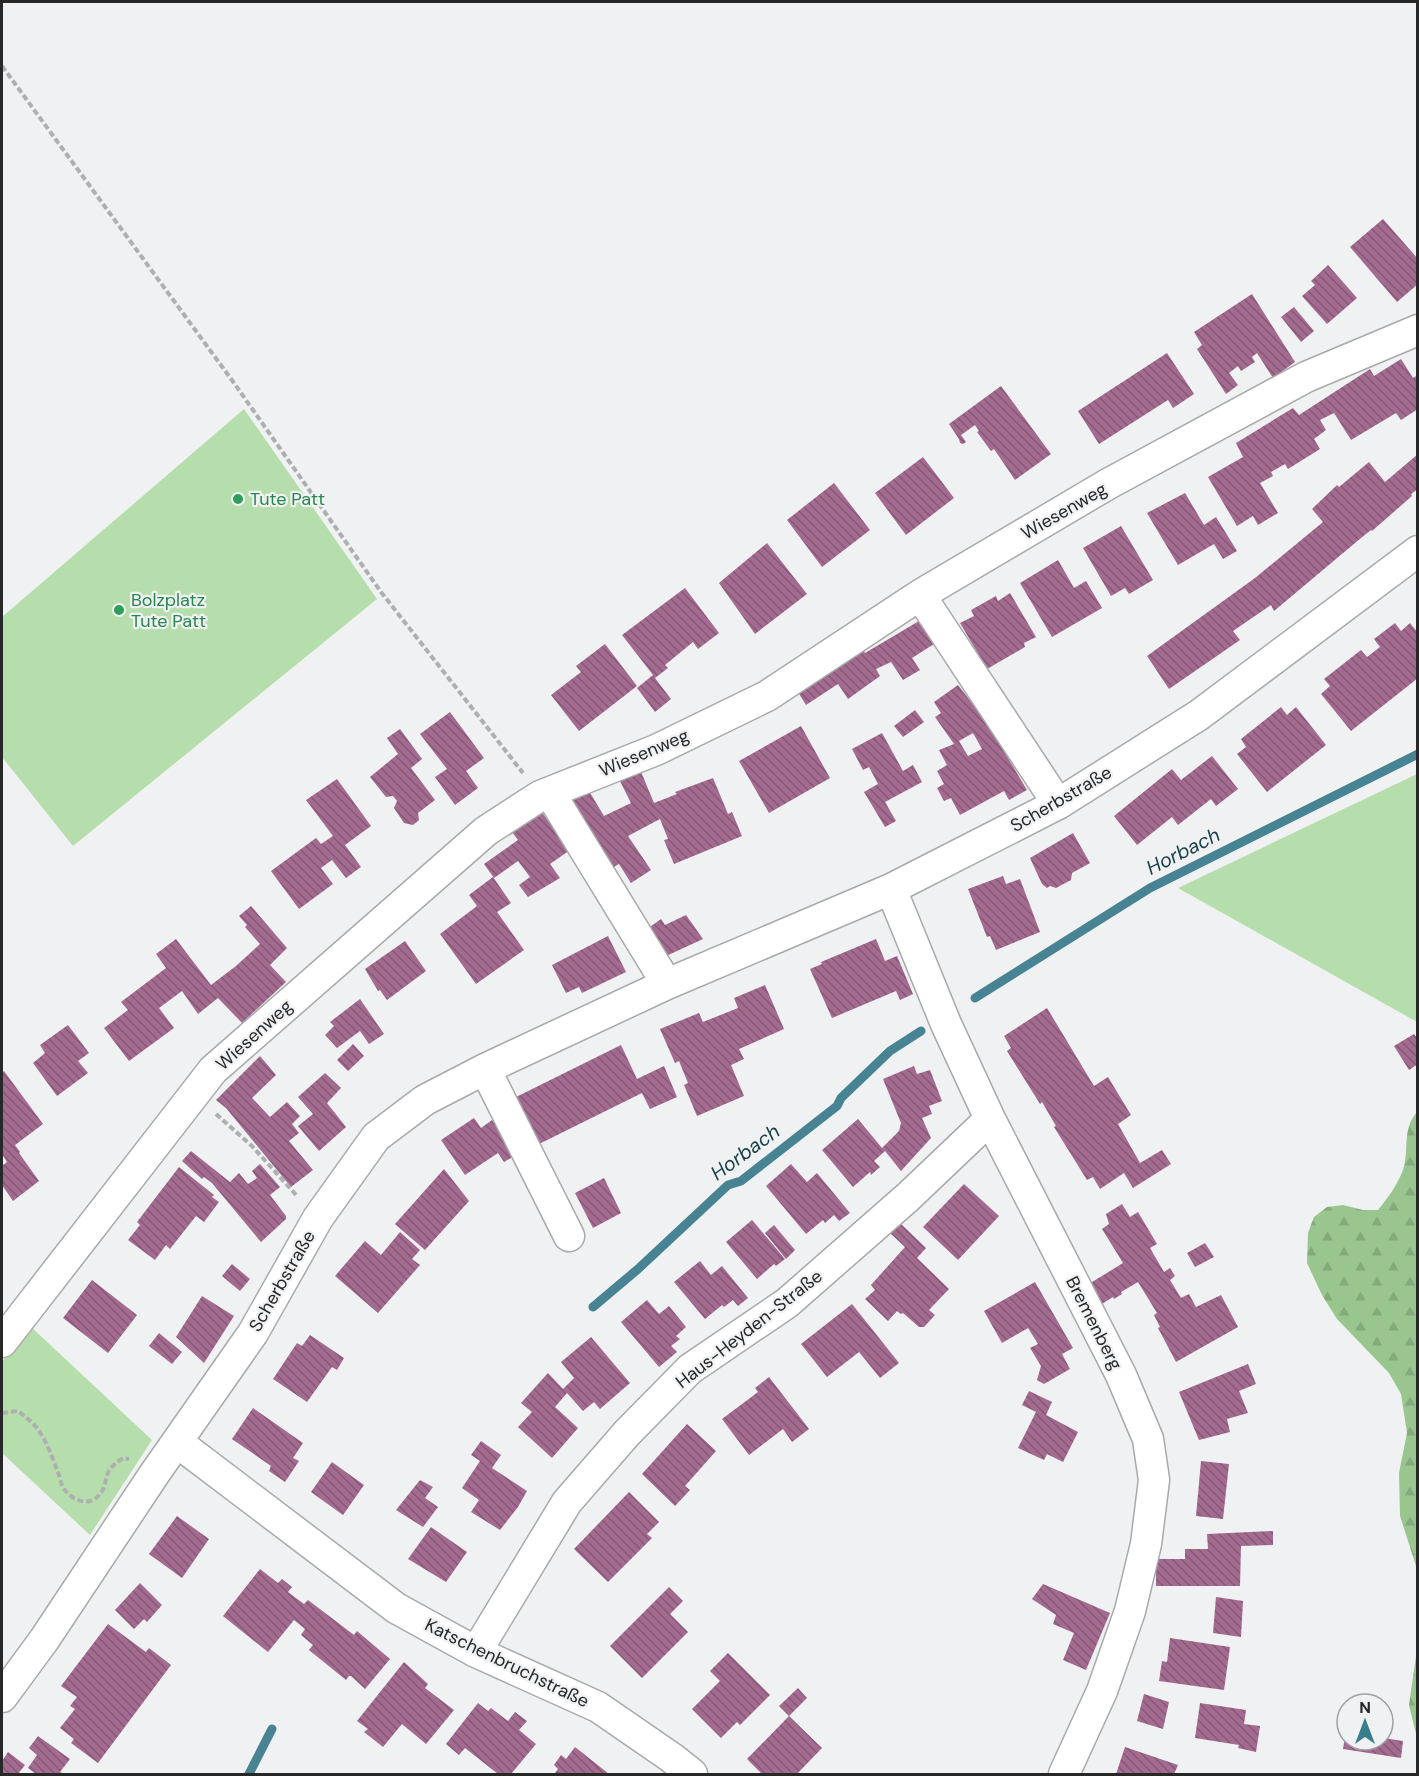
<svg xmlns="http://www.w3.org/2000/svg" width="1419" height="1776" font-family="'DM Sans',sans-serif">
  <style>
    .green { fill: #b6deac }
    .forest { fill: url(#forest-firs) }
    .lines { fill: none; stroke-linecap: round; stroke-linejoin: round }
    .stream { stroke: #488394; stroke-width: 9 }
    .building { fill: url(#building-back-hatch); fill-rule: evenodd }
    .minor-casing { stroke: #a8a9a9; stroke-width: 33 }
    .path { stroke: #aeafb0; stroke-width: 4; stroke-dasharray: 6 3; stroke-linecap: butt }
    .minor { stroke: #fff; stroke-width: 30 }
    .leisure-dot { fill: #2e9e5b; stroke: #f0f1f2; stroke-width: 2 }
    .labels { text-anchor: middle; stroke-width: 4.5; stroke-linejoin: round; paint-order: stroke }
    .leisure-label { font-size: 18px; fill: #27864d; stroke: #f0f1f2; text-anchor: start }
    .street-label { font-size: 18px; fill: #272728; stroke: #f0f1f2 }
    .water-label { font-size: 20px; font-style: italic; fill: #19404b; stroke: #f0f1f2 }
  </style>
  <defs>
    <pattern id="forest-firs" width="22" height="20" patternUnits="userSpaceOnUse" patternTransform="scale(1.5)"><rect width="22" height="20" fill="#99c58e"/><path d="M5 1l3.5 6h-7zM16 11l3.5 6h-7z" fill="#84a97a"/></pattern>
    <pattern id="building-back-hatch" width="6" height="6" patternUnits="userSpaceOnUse" patternTransform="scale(1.5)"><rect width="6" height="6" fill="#a46b91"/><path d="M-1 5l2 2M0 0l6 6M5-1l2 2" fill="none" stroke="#865876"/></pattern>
  </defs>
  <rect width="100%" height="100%" fill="#f0f1f2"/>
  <path class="green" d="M244,409L377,599L73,846L2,757V617Z
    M1417,774V1022L1178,888Z
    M29,1325L152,1440L90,1535L2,1453V1362Z"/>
  <path class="forest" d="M1417,1112V1569L1400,1516L1399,1473L1407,1433L1401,1394L1389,1373L1337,1319L1322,1295L1307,1263L1308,1233L1314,1217L1327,1207L1343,1205L1363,1210H1378C1387,1199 1398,1184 1403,1170C1410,1149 1401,1131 1417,1112Z
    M1417,1649V1738L1409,1705Z"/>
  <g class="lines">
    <path class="stream" d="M975,998L1150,888L1418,754
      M593,1307L638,1269L728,1185L741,1181L837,1106L841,1098L890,1051L921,1031
      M249,1774L272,1729"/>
  </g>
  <path class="building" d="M1383,219L1418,259V284L1397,302L1350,247Z
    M1328,265L1357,298L1327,324L1302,296L1315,285L1311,281Z
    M1252,294L1295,362L1273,378L1257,353L1252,357L1255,362L1241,371L1238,366L1229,373L1238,385L1226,394L1197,349L1202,345L1194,332Z
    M1294,307L1314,331L1301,342L1281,317Z
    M1167,353L1194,394L1173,408L1168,400L1099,444L1078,411Z
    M1401,359L1413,378L1418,375V409L1401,420L1396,413L1351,440L1334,413L1320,420L1326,430L1314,439L1320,449L1288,469L1285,464L1271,472L1273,476L1260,483L1278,513L1258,525L1253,516L1237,526L1208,477L1243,457L1236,443L1293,408L1299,415L1370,369L1374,376Z
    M1001,386L1051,454L1015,480L994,449L991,451L977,432L979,431L975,425L961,435L966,442L963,444L960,443L959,439L949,424Z
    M1418,454V489L1411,494L1412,496L1372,531L1371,530L1361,538L1274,611L1271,605L1233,631L1240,640L1169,689L1147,656L1255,578L1323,522L1312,509L1337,485L1339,487L1369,462L1385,482Z
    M923,457L954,498L906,535L875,493Z
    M834,483L870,530L822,567L787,520Z
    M1185,493L1204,525L1216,517L1237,551L1223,559L1214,544L1178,565L1147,513Z
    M1121,526L1153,580L1129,594L1125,588L1111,596L1083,548Z
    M767,543L807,594L755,634L719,583Z
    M1058,560L1074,588L1086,581L1102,608L1052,637L1020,583Z
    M685,588L719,633L698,649L693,642L665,665L668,668L655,678L671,699L655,712L637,688L653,675L622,635Z
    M1010,593L1036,637L1024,643L1025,647L987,669L960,623L974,616L971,610L996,596L998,601Z
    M919,621L934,644L912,658L920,670L903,680L891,662L876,669L880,676L848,699L838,684L806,705L796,689L859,644L865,653Z
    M1395,623L1401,631L1410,623L1418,633V678L1351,731L1321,694L1330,686L1324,679L1361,650L1367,657L1380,647L1374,639Z
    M605,644L637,686L579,731L551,695L581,672L576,666Z
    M958,685L988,724L1027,790L1009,800L1004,791L960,815L951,798L944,801L937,788L944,784L937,771L947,765L939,750L954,744L935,717L941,713L934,702ZM973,733L982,749L968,756L959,741Z
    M1281,707L1287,715L1296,707L1326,745L1267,792L1237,754L1246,747L1241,739Z
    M915,710L924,722L903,737L894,726Z
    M450,712L484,758L466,771L478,788L455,805L435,777L447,769L420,734Z
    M801,726L830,778L769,813L739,761Z
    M400,729L422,759L411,768L435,800L418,813L419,820L413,825L404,823L394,808L397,801L393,796L386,797L370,777L398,754L387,738Z
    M882,733L903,771L913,765L922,782L885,802L896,821L885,827L864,792L878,784L869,767L863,770L852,749Z
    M1212,756L1238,789L1216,806L1211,799L1178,825L1172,817L1137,845L1114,816L1172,769L1181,780Z
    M639,767L654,803L677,794L675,792L713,778L728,814L732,812L742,836L674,864L664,840L668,839L660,819L628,836L651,870L631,883L619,864L612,868L568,794L586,786L604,816L631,803L617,775Z
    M337,779L371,826L345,845L361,867L346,878L332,860L321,868L333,884L299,909L271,871L316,838L321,844L333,836L306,800Z
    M538,807L570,850L550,864L560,878L528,897L519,885L530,877L518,861L494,878L484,864L518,840L509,828Z
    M1073,833L1090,863L1072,873L1071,880L1056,888L1050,886L1047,888L1042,884L1030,858Z
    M1003,876L1006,884L1020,879L1040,932L996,950L990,936L987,937L968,889Z
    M493,877L511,903L497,912L524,950L476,984L440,934L477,906L469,895Z
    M251,906L287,948L270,965L286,982L242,1023L218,998L198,1014L182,991L159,1008L174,1028L129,1061L104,1028L128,1010L121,1002L166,968L156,954L176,939L211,985L236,966L260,944L245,927L247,925L239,916Z
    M686,915L703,939L664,957L647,929L661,919L665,925Z
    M608,936L626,972L582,993L579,987L566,993L552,965Z
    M876,939L885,961L897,956L913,994L900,1000L896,991L832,1018L810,969L822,964L821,962Z
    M405,941L426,971L387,1000L380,990L378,991L365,969Z
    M765,985L784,1029L739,1049L744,1059L731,1065L744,1096L697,1116L684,1085L688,1083L679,1061L675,1063L660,1029L699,1013L703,1022L738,1008L734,998Z
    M360,999L384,1034L369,1044L360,1031L337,1048L325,1035L334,1026L330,1022Z
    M1047,1008L1094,1086L1108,1077L1131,1115L1118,1124L1140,1163L1162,1150L1171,1164L1133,1188L1124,1173L1100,1189L1093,1177L1087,1180L1054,1127L1056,1126L1042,1102L1040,1104L1007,1051L1011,1048L1004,1036Z
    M68,1025L89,1053L78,1061L88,1073L57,1096L33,1063L45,1053L40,1045Z
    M1414,1034L1418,1039V1064L1409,1070L1394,1046Z
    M353,1044L364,1056L348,1071L337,1060Z
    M621,1045L637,1079L664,1066L677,1097L650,1109L642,1093L533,1147L510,1100Z
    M260,1056L276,1075L252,1098L270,1117L287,1102L300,1116L292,1124L299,1133L289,1141L313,1170L291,1187L226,1108L216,1100Z
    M914,1066L917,1074L930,1070L942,1101L929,1106L932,1114L922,1118L931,1138L901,1171L885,1151L874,1161L880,1167L871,1175L870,1172L853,1187L822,1150L858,1119L882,1148L899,1131L901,1123L883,1079Z
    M4,1071L43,1124L15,1145L20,1152L19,1153L39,1181L13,1201L2,1185V1166L7,1162L2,1154V1073Z
    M325,1073L341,1088L327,1103L346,1127L319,1151L298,1126L313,1114L298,1097Z
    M474,1118L481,1128L492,1120L516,1155L504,1162L498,1153L465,1175L441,1140Z
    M191,1151L230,1182L239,1173L248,1184L257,1178L252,1171L260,1164L280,1187L270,1195L286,1216V1219L261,1242L212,1183L204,1177L202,1179L182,1161Z
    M791,1164L807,1182L817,1173L850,1213L839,1221L834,1215L825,1223L823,1220L806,1234L766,1186Z
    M179,1167L214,1195L212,1197L219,1202L204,1222L196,1216L170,1249L166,1245L155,1260L128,1240L140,1225L137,1222Z
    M444,1169L469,1201L425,1250L395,1224Z
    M604,1178L621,1213L593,1228L575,1193Z
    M964,1184L999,1216L958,1260L923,1227Z
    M1122,1204L1130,1217L1138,1212L1157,1244L1150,1248L1164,1272L1170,1268L1175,1276L1170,1280L1181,1298L1189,1294L1196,1307L1221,1295L1238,1327L1176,1362L1158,1328L1160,1327L1154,1315L1157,1313L1138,1282L1121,1292L1122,1294L1114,1299L1113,1297L1097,1307L1084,1287L1123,1263L1102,1229L1109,1224L1106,1214Z
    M752,1220L785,1259L776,1266L774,1264L757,1279L726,1242Z
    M900,1223L926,1248L917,1258L949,1289L929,1310L935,1315L924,1327H919L903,1313L901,1314L897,1311L888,1321L865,1299L875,1290L871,1285L905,1247L890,1233Z
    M774,1225L795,1250L786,1259L765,1233Z
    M400,1232L420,1250L412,1259L420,1265L378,1313L335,1276L365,1241L381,1255Z
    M1205,1243L1214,1257L1195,1267L1187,1253Z
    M700,1261L711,1275L722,1266L748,1298L738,1306L733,1300L724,1307L722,1305L705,1319L674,1282Z
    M232,1264L250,1279L240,1291L222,1276Z
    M92,1280L137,1315L108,1353L63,1318Z
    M1035,1282L1073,1348L1062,1354L1070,1369L1044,1384L1037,1380L1041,1366L1030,1348L1038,1344L1028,1328L1002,1343L984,1311Z
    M202,1296L234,1316L204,1363L176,1337Z
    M647,1300L659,1314L669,1306L686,1327L676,1336L680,1339L671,1346L677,1352L659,1367L621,1322Z
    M852,1304L899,1363L880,1378L859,1352L827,1377L801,1344Z
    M159,1333L182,1352L172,1364L149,1346Z
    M310,1335L344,1358L337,1370L332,1367L307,1402L273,1379L297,1343L302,1346Z
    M591,1337L630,1383L600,1409L594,1402L583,1411L567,1393L555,1407L578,1428L552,1458L518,1427L532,1412L521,1403L548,1373L563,1389L574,1378L561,1362Z
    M1248,1364L1256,1384L1239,1391L1248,1413L1227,1419L1230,1432L1199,1440L1179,1392Z
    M769,1377L809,1429L792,1442L783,1429L749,1455L722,1419L758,1392L755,1388Z
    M1029,1391L1052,1402L1046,1415L1078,1432L1063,1462L1047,1454L1044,1460L1018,1448L1036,1412L1022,1405Z
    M253,1408L303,1443L293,1458L299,1461L285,1482L269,1471L271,1466L232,1439Z
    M687,1424L716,1451L685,1486L690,1490L675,1506L642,1474Z
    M481,1441L501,1455L492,1468L527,1491L518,1507L500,1530L471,1512L479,1500L462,1488L480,1461L471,1455Z
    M1201,1461L1229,1464L1223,1519L1196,1516Z
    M332,1462L364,1485L343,1515L311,1492Z
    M420,1480L433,1487L425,1498L438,1507L423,1527L396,1510Z
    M629,1492L659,1522L647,1534L652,1538L608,1582L574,1549Z
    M177,1516L209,1539L182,1578L149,1554Z
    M431,1527L467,1552L446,1582L408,1559Z
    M1273,1531V1545L1241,1546L1240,1586H1156V1559H1185V1549H1208L1207,1534Z
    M260,1569L278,1583L282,1579L292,1587L288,1592L304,1604L308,1600L354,1635L357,1631L390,1659L365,1689L351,1676H349L346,1680L309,1650L313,1645L301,1635L305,1629L294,1620L268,1652L223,1616Z
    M140,1583L162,1605L147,1622L144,1619L134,1629L115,1610Z
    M1043,1584L1110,1613L1086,1670L1063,1660L1074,1633L1053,1624L1056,1615L1032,1599Z
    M669,1587L683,1601L670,1614L688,1632L642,1678L610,1646Z
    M1216,1597L1243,1601L1241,1637L1213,1633Z
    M108,1624L146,1652L149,1648L171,1665L98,1763L71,1743L74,1739L60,1728L75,1709L70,1706L77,1697L61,1686Z
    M1170,1638L1230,1647L1224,1690L1159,1681L1162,1661L1167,1662Z
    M728,1653L770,1695L740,1725L737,1722L721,1738L692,1709L720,1681L710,1671Z
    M404,1662L428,1684L425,1688L454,1710L426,1744L402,1724L383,1747L364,1732L368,1729L357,1721Z
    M798,1688L807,1698L789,1716L822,1748L797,1774H762L747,1759L789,1716L779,1706Z
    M1144,1694L1169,1702L1163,1729L1137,1721Z
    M478,1703L488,1711L491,1708L508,1721L515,1712L527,1721L519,1730L536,1744L511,1774H498L465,1748L459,1755L446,1744Z
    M1200,1703L1246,1710L1244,1724L1260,1726L1256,1752L1238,1748L1239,1745L1195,1738Z
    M1346,1731L1347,1740H1383V1738L1403,1741L1401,1758L1343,1749Z
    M38,1736L70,1759L60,1772L64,1774H36L28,1768L37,1755L29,1748Z
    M575,1747L609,1774H557L555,1773L558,1769L554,1765L561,1755L566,1759Z
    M1125,1747L1178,1765L1174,1774H1116Z
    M8,1752L25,1765L18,1774H2V1761Z"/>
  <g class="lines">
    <g class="minor-casing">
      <path id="minor" d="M920,595L1058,804
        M550,793L667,984
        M891,889L946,1024L990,1119L1121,1375L1148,1439L1154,1480L1146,1544L1130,1611L1102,1691L1064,1774
        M485,1069L569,1236
        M2,1342L213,1070L486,831L540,796L656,750L767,696L920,595L1108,484L1306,377L1418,330
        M177,1442L396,1608L476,1652L598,1707L672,1758L692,1774
        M476,1652L567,1502L627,1433L690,1369L787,1303L908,1197L990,1119
        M2,1697L44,1640L155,1473L253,1333L318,1218L376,1137L425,1100L485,1069L667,984L891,889L1058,804L1199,715L1418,551"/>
    </g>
    <path class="path" d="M2,66L234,383L381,592L523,773
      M216,1114L252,1146L297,1196
      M2,1413L18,1411C27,1418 36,1425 41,1434C48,1445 53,1460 58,1472C60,1478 61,1485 64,1489C71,1499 86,1506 96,1498C112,1485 98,1473 123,1458L129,1459"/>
    <use href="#minor" class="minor"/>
  </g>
  <g class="leisure-dot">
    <circle cx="238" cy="499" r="6"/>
    <circle cx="119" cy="610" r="6"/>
  </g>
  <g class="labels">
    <g class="leisure-label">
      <text x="250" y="505">Tute Patt</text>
      <text x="131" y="606">Bolzplatz<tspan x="131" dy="21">Tute Patt</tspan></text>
    </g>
    <g class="street-label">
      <text transform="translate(1064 511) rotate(-30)" y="6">Wiesenweg</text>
      <text transform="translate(644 753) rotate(-23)" y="6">Wiesenweg</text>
      <text transform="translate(1061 799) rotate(-30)" y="6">Scherbstraße</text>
      <text transform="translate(254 1035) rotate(-42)" y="6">Wiesenweg</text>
      <text transform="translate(282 1281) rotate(-60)" y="6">Scherbstraße</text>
      <text transform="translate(1094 1323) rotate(63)" y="6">Bremenberg</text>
      <text transform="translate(749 1329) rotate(-38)" y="6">Haus-Heyden-Straße</text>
      <text transform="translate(507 1663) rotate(26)" y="6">Katschenbruchstraße</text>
    </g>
    <g class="water-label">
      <text transform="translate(1183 851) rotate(-27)" y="7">Horbach</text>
      <text transform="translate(745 1152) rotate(-36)" y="7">Horbach</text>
    </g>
  </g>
  <rect width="1419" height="1776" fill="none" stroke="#272728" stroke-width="6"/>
  <g transform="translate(1365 1722)"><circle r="28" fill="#f0f1f2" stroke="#a0a0a1" stroke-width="1.5"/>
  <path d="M0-4.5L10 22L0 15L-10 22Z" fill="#397e8c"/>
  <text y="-9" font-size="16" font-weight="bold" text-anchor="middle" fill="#272728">N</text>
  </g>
</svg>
